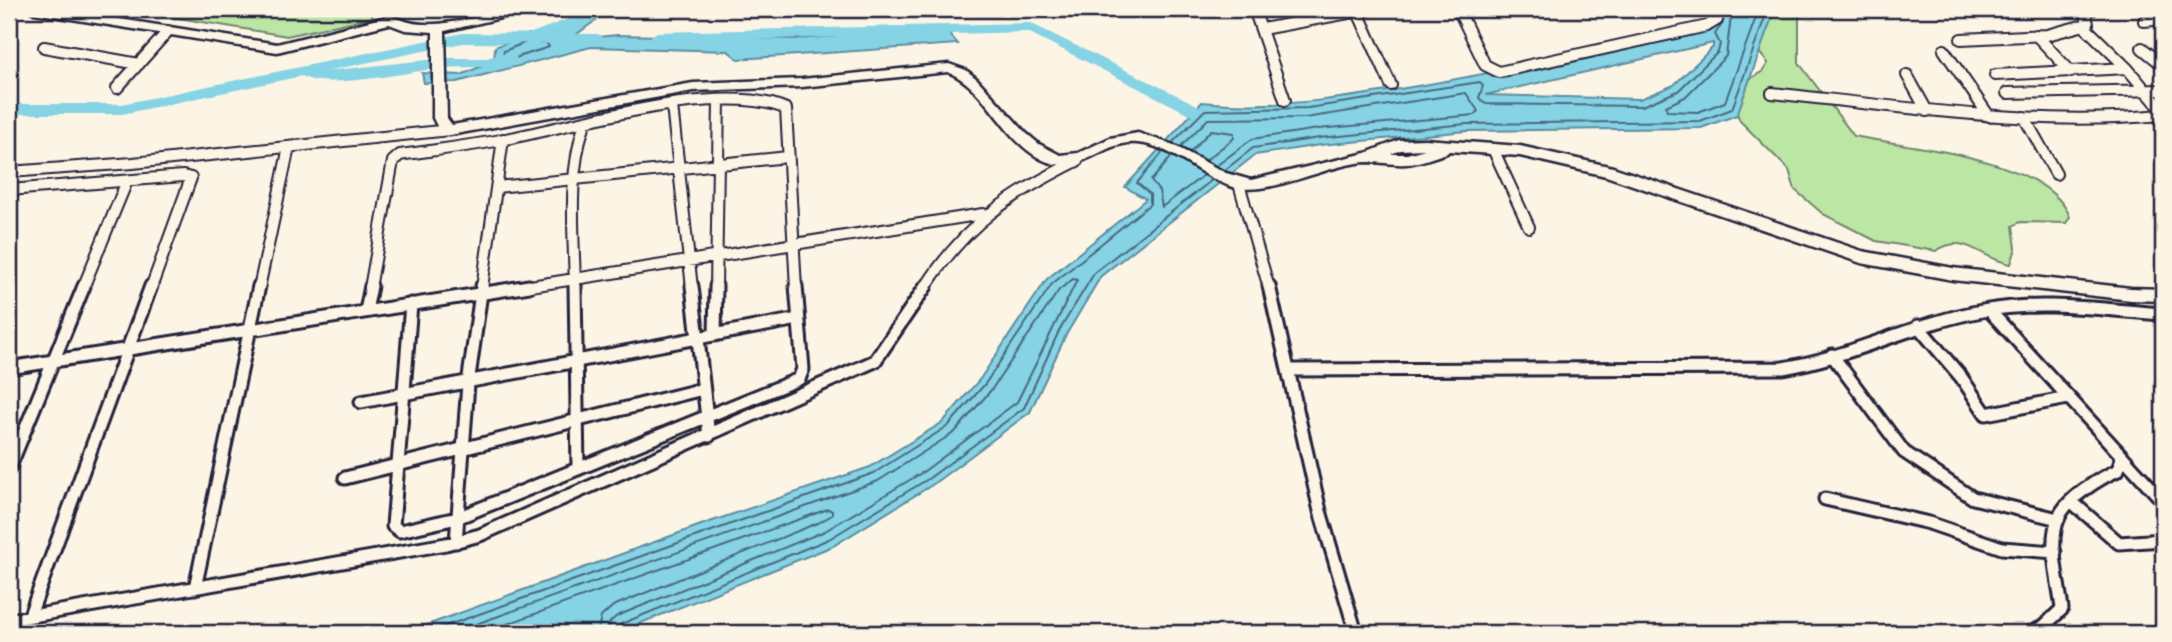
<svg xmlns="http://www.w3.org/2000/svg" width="2172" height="642" font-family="Sriracha,sans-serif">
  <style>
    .green { fill: #bce6a3; stroke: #6f846f; stroke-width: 2 }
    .water { fill: #85d3e4; stroke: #5d8ca0; stroke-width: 2; fill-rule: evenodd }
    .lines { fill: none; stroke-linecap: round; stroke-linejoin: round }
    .shore { stroke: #4a697f; stroke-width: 2 }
    .canal { stroke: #85d3e4; stroke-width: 9 }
    .river { fill: #85d3e4; fill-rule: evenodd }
    .street-far1-casing { stroke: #22223b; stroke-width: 14 }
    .street-casing { stroke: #22223b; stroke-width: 17 }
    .secondary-casing { stroke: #22223b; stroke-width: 5 }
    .street-far1 { stroke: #fcf5e5; stroke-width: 10 }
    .street { stroke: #fcf5e5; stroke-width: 11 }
    .secondary { fill: #fcf5e5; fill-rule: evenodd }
  </style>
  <rect width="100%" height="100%" fill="#fcf5e5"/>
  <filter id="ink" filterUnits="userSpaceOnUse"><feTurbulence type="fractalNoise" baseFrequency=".0143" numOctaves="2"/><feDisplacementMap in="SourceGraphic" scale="14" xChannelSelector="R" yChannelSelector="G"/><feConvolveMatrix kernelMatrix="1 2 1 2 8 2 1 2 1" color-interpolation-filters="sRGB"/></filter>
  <g filter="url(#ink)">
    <path class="green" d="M124,9H368L373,17L287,36Z
      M1764,9H1799V63L1854,136C1911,148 2047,157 2070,217L2066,223L2020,222L2013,226L2016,248L2011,264C1979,259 1966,231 1936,251L1876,241L1823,214L1795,190L1789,170L1740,121L1733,104L1742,84L1763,71L1768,63L1753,45Z"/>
    <path class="water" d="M607,9H611L569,40L617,35L794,39L945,29L958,44L738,59L728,51L591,47L457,82L424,83L422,73L461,75L494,61L495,47L529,34L552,36L575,16Z
      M1717,9H1775L1737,115L1701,128L1467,131L1320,145L1255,155L1101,276L1066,335L1030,412L932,485L833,546L616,633H405L701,525L870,467L943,422L980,379L1047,279L1146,199L1125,187L1202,102C1277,110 1354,97 1429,84C1525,67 1620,46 1715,25ZM1713,43V47L1674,85L1640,99L1485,95Z"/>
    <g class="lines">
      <path class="shore" d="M1732,9L1726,56L1685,97L1666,106L1667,111L1698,112L1725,102L1759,9
        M529,41L547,43L549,47L506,61L502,59L504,51Z
        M1172,143L1205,110L1308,108L1480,82L1483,86L1479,98L1486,104L1642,106L1678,91L1718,52L1720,44L1715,34L1723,23
        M1180,147L1208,119L1305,118L1466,93L1478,111L1475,115L1318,129L1252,139L1216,166
        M1190,152L1211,130L1234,133V138L1206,160
        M1172,156L1151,181L1159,191L1162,207L1204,175
        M1225,170L1253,148L1319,138L1466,124L1700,121L1732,109L1768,9
        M426,633L874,473L948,426L985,384L1052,284L1150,204V194L1137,183L1163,152
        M451,633L878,481L955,432L992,389L1059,290L1073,279L1077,280L1017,402L923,472L825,531L617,616L610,622L607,633
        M482,633L828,509L832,511V515L820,522L613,606L601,617L597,633
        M616,633L621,624L829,539L928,479L1024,408L1059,331L1095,272L1212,180"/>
      <path class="canal" d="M528,39L576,21"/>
      <path class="river" d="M1030,23L1199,106L1202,110L1194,115L1189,114L1028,32L657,42L650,37L657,32Z
        M463,33L598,34L605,39L598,44L463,43L326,71L445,58H486L510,52L517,57L515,60C490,70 466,66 441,68C413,71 323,91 302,76L122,114H9V104H122Z"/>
      <g class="street-far1-casing">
        <path id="street-far1" d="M1254,9L1285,100
          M1458,9L1485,65L1499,72L1707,26L1717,20L1719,9
          M1357,10L1391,85
          M2144,21L2163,19
          M2085,27L2127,68L2163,111
          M1262,29L1370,9
          M2036,35L2071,72
          M1961,39L2047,35L2088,24L2085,10L2094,9
          M44,47L139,64
          M2142,48L2163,65
          M1944,50L1989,116
          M1907,75L1927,111
          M1995,75L2127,68
          M117,88L168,31
          M1772,93C1902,107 2033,127 2163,115
          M2007,93L2163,90
          M672,106L692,288
          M2024,117L2056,174
          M1493,149L1529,227
          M9,172L133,163L450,130
          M1239,184L1269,288
          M497,187L788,157
          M9,190L183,176L191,178L151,288
          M83,288L127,181
          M259,288L289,147
          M370,288L393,161L400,155C435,150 471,146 506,139C577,125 722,80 786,109L796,288
          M482,288L503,139
          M518,288L983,214
          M575,288C574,232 567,176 585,123
          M716,288L719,100
          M925,288C965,224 1011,194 1077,161"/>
      </g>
      <g class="street-casing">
        <path id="street" d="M575,286L578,469
          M692,286L709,436
          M1269,286L1320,511L1356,633
          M411,304L393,526L400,531L457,518L799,379L803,369L796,286
          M1989,310L2163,501
          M366,311L371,286
          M1918,326L1961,377L1986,414L2068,398
          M715,335L716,286
          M1832,355L1904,452L1973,498L2058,519
          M9,368L529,286
          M1290,370L1783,368C1851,357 1914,323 1982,311C2042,300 2103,310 2163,314
          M361,402L798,319
          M9,469L84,286
          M345,478L703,389
          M1825,499L1929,523L2002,548L2055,552
          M2072,502L2119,543L2163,540
          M456,542L468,384L482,286
          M195,588L259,286
          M30,615L151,286
          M9,620L446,544L480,535L875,361L926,286
          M2030,633L2043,627L2062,609C2059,582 2047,542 2059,517C2067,498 2100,478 2118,470L2122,457"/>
      </g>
      <g class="secondary-casing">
        <path id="secondary" d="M28,9H57L277,44L390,16C401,19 411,24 423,24C459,26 492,9 528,9L526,12L445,31L447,118L452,125L693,83L802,79L949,64L966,70L977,79L1026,133L1039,144L1060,155L1078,153L1110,138L1138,133L1171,144L1226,173L1251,180L1366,153L1399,140L1425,139L1520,146L1613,167L1862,251L1953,268L2131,288L2163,289V301L2131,300L1953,280L1861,263L1606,176L1520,156L1449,151L1447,153C1434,157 1419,163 1406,164C1393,165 1381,162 1368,162C1329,163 1271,197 1233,187C1200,177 1171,145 1137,143C1101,140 1081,179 1041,159C1002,139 988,89 948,72L802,87L693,91L450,135L439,130L433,118V32L405,30L389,24L277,52L34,13ZM1425,149L1407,154H1391L1401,150Z"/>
      </g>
      <use href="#street-far1" class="street-far1"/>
      <use href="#street" class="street"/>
      <use href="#secondary" class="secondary"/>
    </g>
  </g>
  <rect width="2172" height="642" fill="none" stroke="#fcf5e5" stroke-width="35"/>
  <rect x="18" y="18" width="2137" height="607" fill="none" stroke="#22223b" stroke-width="2.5" filter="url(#ink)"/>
</svg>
